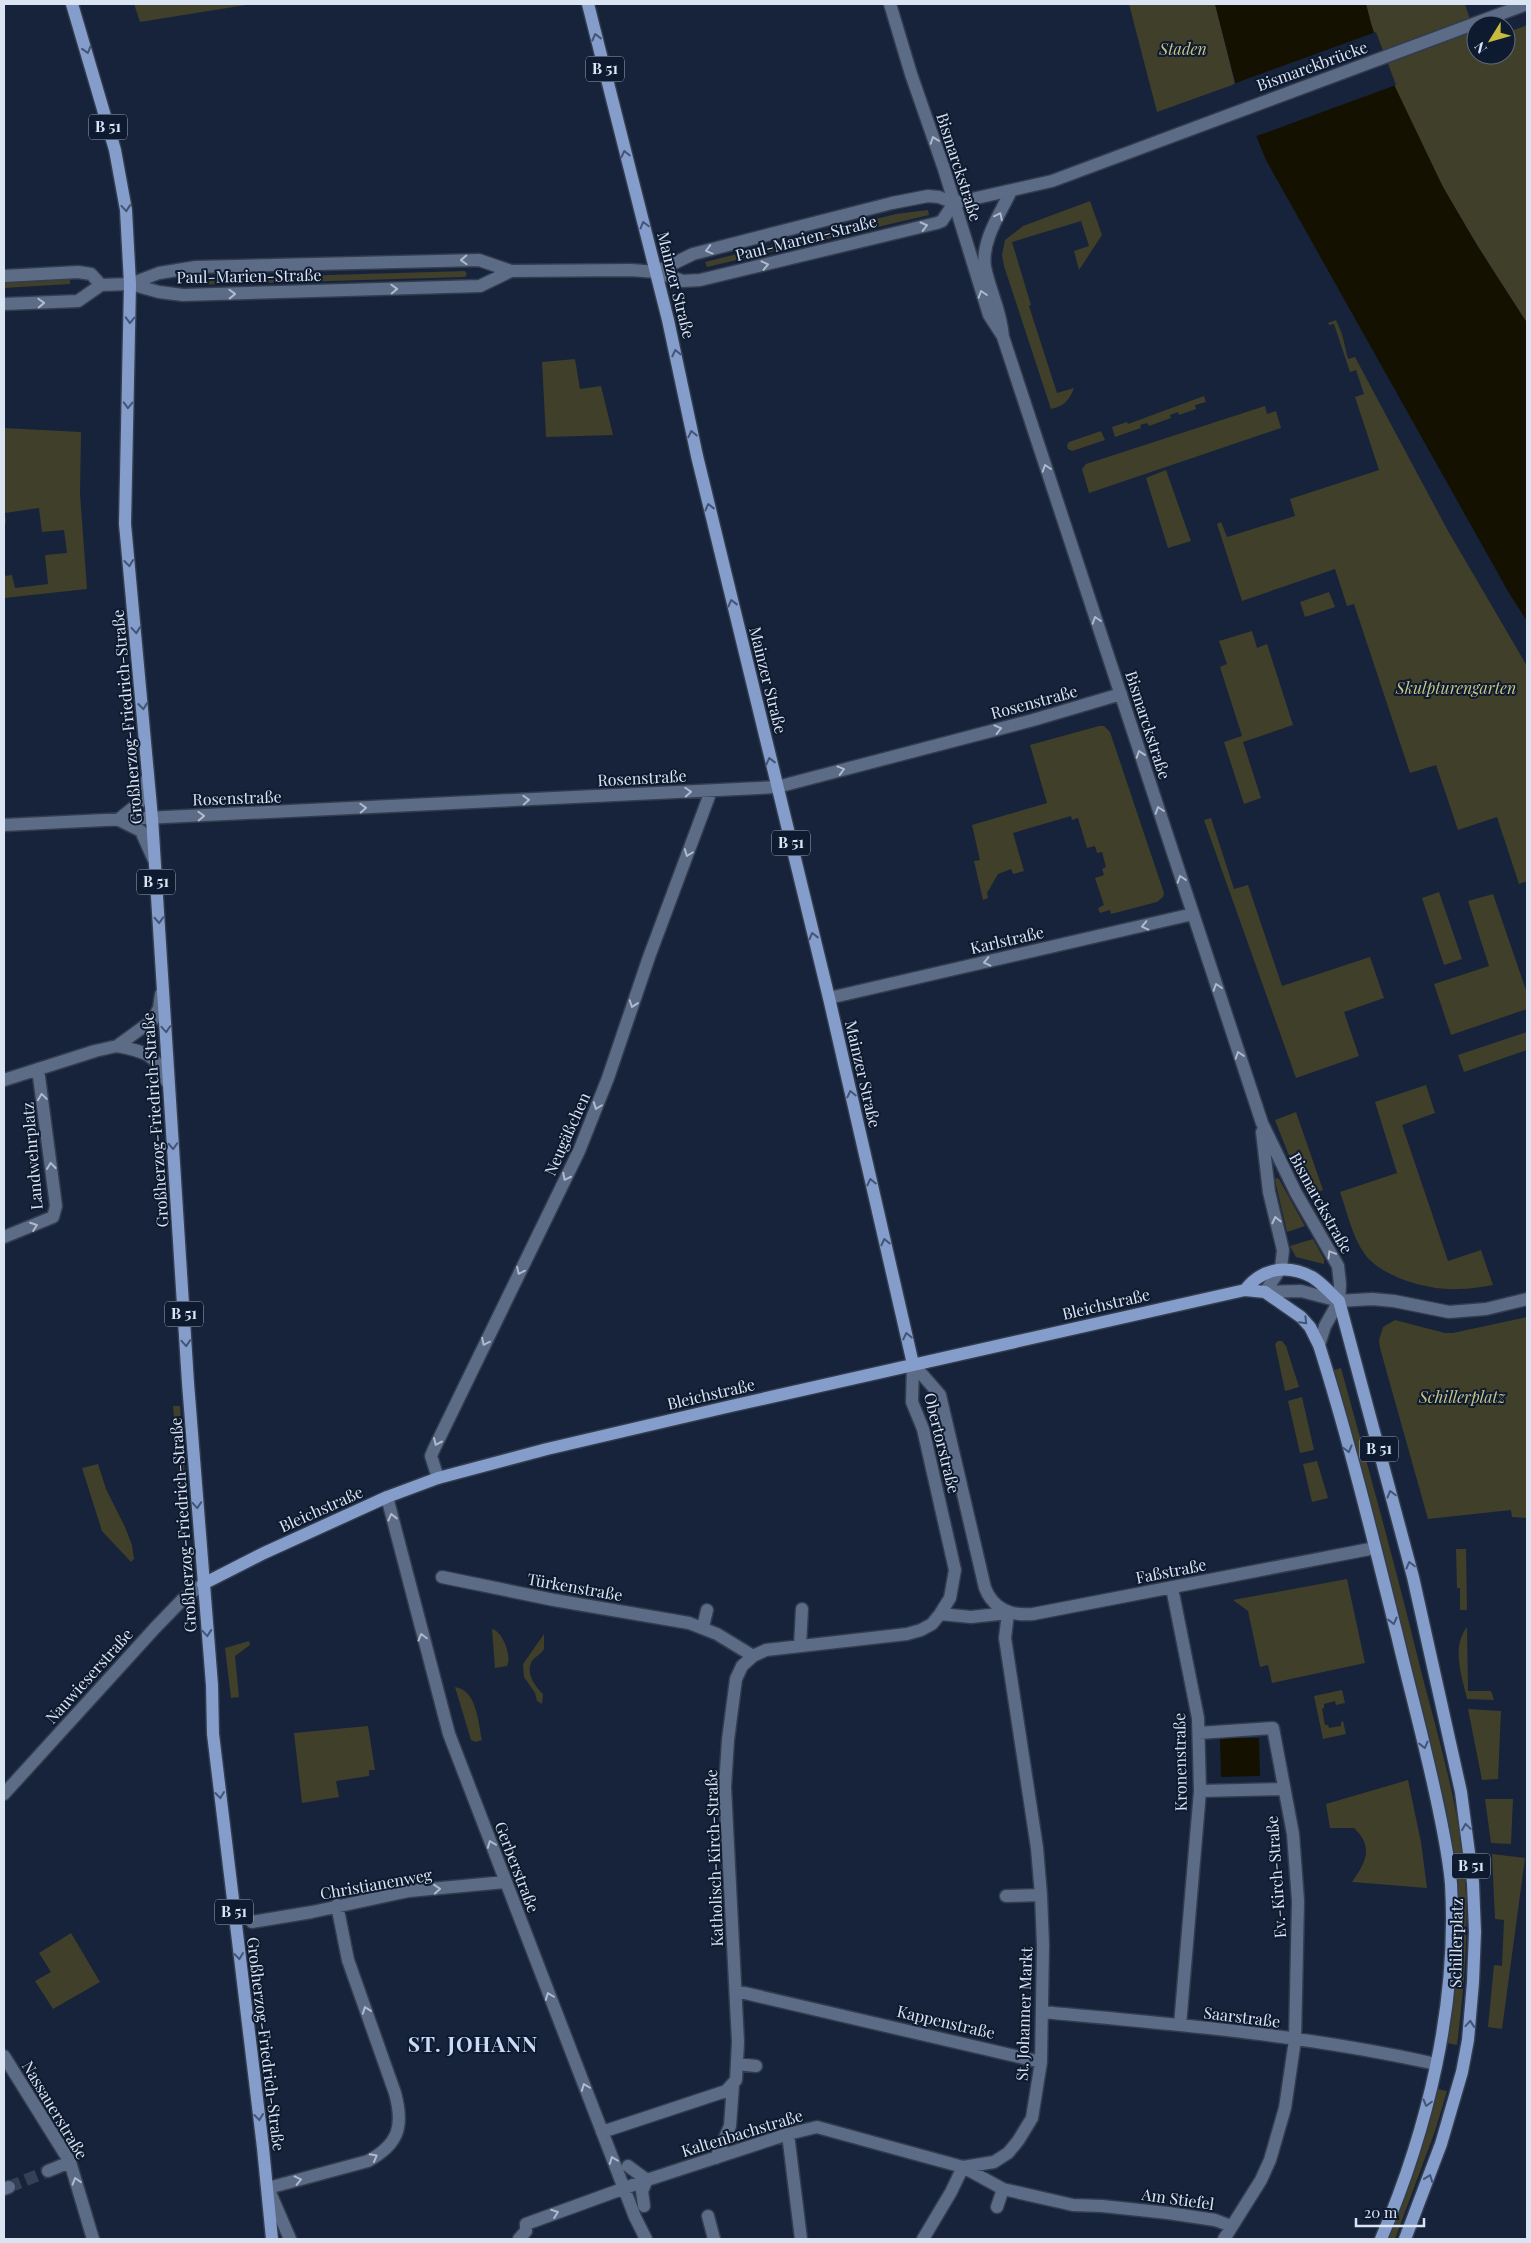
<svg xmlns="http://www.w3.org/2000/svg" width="1531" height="2243" font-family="'Playfair Display',serif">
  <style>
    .green { fill: #403f29 }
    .water { fill: #141100 }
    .pier { fill: #17233a }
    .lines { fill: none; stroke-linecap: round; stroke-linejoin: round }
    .street-tunnel { stroke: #344056; stroke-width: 12; stroke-dasharray: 12 6; stroke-linecap: butt }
    .street-casing { stroke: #333c4e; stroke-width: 15 }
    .secondary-casing { stroke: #333c4e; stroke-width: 15 }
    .primary-casing { stroke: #333c4e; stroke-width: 15 }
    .street { stroke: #5c6b86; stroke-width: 12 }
    .secondary { stroke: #5c6b86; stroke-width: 12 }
    .primary { stroke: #849dcb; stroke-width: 12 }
    .oneway { stroke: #435575 }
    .oneway2 { stroke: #afbacd }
    .labels { text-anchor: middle; stroke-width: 4; stroke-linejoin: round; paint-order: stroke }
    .shield { fill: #0e1a2f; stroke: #9ea7b8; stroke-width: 1 }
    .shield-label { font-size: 15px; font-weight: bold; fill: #dbe4f3 }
    .park-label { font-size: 16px; font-style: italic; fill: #cbc783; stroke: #0e1a2f }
    .street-label { font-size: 16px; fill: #dbe4f3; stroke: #0e1a2f }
    .district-label { font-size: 21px; font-weight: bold; letter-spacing: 1px; fill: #cadbf9; stroke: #0e1a2f }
  </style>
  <rect width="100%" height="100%" fill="#17233a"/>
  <path class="green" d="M134,4H252L140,22Z
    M1129,4H1215L1235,84L1157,112Z
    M1366,4H1465L1476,38V55H1506V33L1527,25V323C1465,227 1393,116 1366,4Z
    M1090,201L1102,235L1079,270L1074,251L1089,246L1081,221L1012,242L1031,305L1029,306L1057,393L1074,388C1069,401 1064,406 1051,409L1004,266L1002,255L1005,240L1023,226Z
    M928,210L929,215L707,267L705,262L896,214Z
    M465,271L467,274L465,277L191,285V279Z
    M70,278V284L4,288V282Z
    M1336,320L1342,334L1348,359L1355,357L1448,531L1527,666V881L1519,884L1497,817L1458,830L1436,765L1410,773L1354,604L1347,606L1335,569L1242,601L1217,524L1221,522L1227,537L1295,516L1290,499L1379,470L1355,397L1364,394L1356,370L1350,372L1334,324L1329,325L1328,323Z
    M575,359L580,389L601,386L613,435L546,437L542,362Z
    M1204,396L1206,402L1195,405L1196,409L1179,415L1178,412L1170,415L1171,418L1149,426L1147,423L1140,425L1141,428L1115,437L1112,427L1127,422L1128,424Z
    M1265,406L1267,414L1276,411L1281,428L1089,493L1082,469L1086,464Z
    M4,428L81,432L80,494L87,589L4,598V576L12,575L15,588L48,584L45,555L67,553L64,530L42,532L39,508L5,513L6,523L4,524Z
    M1101,431L1105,440L1072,451L1068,449L1067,445L1069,442Z
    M1166,470L1191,541L1168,548L1146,478Z
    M1329,592L1335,607L1305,617L1300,602Z
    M1252,631L1257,648L1267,644L1293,725L1243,742L1261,798L1244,804L1224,742L1242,736L1220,667L1227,664L1219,641Z
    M1099,726H1104L1110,732L1164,893L1163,897L1157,902L1111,914L1110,910L1100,913L1098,908L1104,905L1095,878L1104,875L1102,869L1106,867L1102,852L1097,853L1095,846L1087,848L1078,818L1072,820L1071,816L1013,833L1024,871L1013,874L1011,869L998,874L987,893L988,898L983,900L974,861L980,860L972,825L1047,803L1030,745Z
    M1211,818L1234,889L1248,885L1282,986L1370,957L1384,998L1344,1012L1359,1056L1296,1078L1204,820Z
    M1439,892L1462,959L1444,965L1422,898Z
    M1493,894L1527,993V1009L1451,1035L1434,984L1489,966L1468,901Z
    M1527,1032V1050L1464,1072L1458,1055Z
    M1426,1085L1435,1113L1402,1125L1448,1261L1481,1250L1493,1285C1481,1287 1470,1289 1458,1289C1430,1291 1380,1277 1364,1253C1352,1236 1347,1211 1340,1192L1397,1173L1375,1102Z
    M1296,1112L1323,1190L1307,1195L1291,1161L1275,1120Z
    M1276,1178L1279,1179L1305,1226L1287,1232L1275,1180Z
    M1313,1239L1324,1259V1264L1296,1257L1290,1246Z
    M1527,1317V1518L1512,1517L1511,1510L1428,1519L1380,1348L1379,1340L1383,1327L1395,1320L1445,1333H1453Z
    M1278,1341H1282L1286,1346L1299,1387L1285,1391L1275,1344Z
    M1341,1368C1369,1470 1397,1572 1422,1675C1437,1732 1454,1790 1462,1848C1471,1914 1465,1980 1457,2045L1447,2043L1456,1972L1458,1932L1453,1849L1425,1721L1334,1370Z
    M1302,1397L1314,1450L1300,1453L1288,1401Z
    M173,1406H180L186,1493L180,1497Z
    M1317,1461L1328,1498L1312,1502L1303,1464Z
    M98,1464L106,1489L125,1527L132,1545L134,1559L131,1562L102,1531L82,1468Z
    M1456,1549H1466L1467,1610H1460V1588H1457Z
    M1347,1579L1365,1663L1272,1683L1268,1665L1260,1667L1248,1611L1233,1600Z
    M1467,1627L1468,1691H1491L1494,1700L1467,1699C1462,1676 1451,1648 1467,1627Z
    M492,1629C503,1631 512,1657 507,1666L495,1668Z
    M544,1634V1649C541,1654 535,1657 532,1661C525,1673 535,1686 543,1694L542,1704L537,1701L535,1693L524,1677L523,1664Z
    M249,1641L250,1645L235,1656L239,1697L231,1698L225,1648Z
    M455,1687C477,1690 478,1722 482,1740L476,1742L471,1740Z
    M1342,1690L1345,1703L1336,1705L1335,1701L1324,1704V1708L1322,1709L1325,1725H1328L1329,1728L1341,1726V1722L1343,1721L1346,1734L1323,1739L1314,1696Z
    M1468,1709L1501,1711L1498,1779L1482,1780Z
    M368,1726L375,1770H369V1776L336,1781L339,1797L302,1803L294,1733Z
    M1408,1780L1421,1842L1427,1888L1352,1882C1366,1862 1374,1847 1354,1828H1330L1326,1804Z
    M1485,1799H1513L1511,1844L1491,1843Z
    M1492,1854L1525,1858L1502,2029L1488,2027L1494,1965L1502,1966L1504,1920L1495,1919Z
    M71,1933L100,1982L53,2009L35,1981L51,1972L39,1953Z
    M1438,2089L1447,2091L1435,2131L1395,2239H1388C1409,2190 1424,2140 1438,2089Z"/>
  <path class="water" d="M1215,4H1366L1371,24L1388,72L1443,187L1478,247L1527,323V621L1509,593L1266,160L1237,89Z
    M1220,1738H1259L1260,1776L1221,1777Z"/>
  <path class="pier" d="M1376,32L1396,85L1254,137L1233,84Z"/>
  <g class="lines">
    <path class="street-tunnel" d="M9,2187L48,2171"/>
    <g class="street-casing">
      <path id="street" d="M890,4L911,74L944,169L989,315L1002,335
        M1011,191C1000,214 981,241 985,267C990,292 1001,310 1003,337L1262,1123L1296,1193L1338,1266L1340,1284L1339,1301L1325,1326L1319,1345
        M118,820L139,803L147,779
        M121,821L141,831L153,858
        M4,825L777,787L1033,720L1121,694
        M829,998L1193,914
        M117,1046C144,1051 158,1055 167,1082
        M4,1080L95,1051L117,1046L153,1020L159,1008L161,994
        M1262,1132L1269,1192L1283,1250L1281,1268L1265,1292
        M4,1237L53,1217L56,1206L38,1069
        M1265,1292L1301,1291L1339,1301L1372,1299L1394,1301L1449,1312L1486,1309L1527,1299
        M913,1364L940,1395L985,1588C994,1610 1011,1616 1033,1614L1375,1548
        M438,1478L431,1456L433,1451L579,1151L608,1078L649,957L711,791
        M387,1497L449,1734L635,2217L646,2239
        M442,1577L554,1600L689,1623L717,1634L753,1656
        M1172,1588L1198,1718L1200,1791L1180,2025
        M940,1614L971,1617L1008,1613L1005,1638L1037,1848L1041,1895L1043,1945L1041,2062L1032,2118L1018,2141L1008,2153L994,2162L963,2167
        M703,1627L707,1610
        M800,1646L802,1609
        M1199,1733L1273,1728L1293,1834L1298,1901L1295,2040L1285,2108L1270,2160L1261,2180L1224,2239
        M1200,1791L1284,1789
        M4,1794L155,1628L183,1599L203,1584
        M1006,1896L1041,1895
        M252,1922L312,1912L409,1891L505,1882
        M736,1991L1041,2062
        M1042,2012C1174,2024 1307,2035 1436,2064
        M4,2056L70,2162L93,2239
        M737,2064L756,2066
        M602,2132L726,2091L736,2080L738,2042L725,1787L728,1740L736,1679L742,1666L753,1656L766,1650L907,1634L921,1630L932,1624L940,1614L950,1598L955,1570L923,1429L912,1402L913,1364
        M788,2134L801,2239
        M716,2158L730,2126L733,2085
        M628,2166L647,2180L642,2191L644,2206
        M48,2171L70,2162
        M4,2189L9,2187
        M997,2207L1003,2189
        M708,2216L714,2239
        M290,2239L268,2188L368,2161C399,2144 404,2126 395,2093L348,1960L337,1905
        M519,2239L526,2231V2224L647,2180L788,2134L817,2127L963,2167L1003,2189L1073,2205L1102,2206L1168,2213L1215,2220L1231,2226
        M923,2239L951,2192L963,2167"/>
    </g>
    <g class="secondary-casing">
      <path id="secondary" d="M656,272L693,254L892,203L928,196L939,197L954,203L1052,181L1527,4
        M4,276L78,272L91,274L101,285
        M130,284L159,292L183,295L480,286L511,271
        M4,304L78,301L101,285L130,284L159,273L196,267L479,260L511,271L631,270L656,272L683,281L700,280L937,223L942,221L954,203"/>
    </g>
    <g class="primary-casing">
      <path id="primary" d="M72,4L115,150L126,210L130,284L125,524L152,818L188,1383L212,1685L213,1734L263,2148L272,2239
        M588,4L668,320L697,456L829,998L913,1364
        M1245,1290C1262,1268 1287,1264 1312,1277C1322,1283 1330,1293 1339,1301L1413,1577L1461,1792L1473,1883L1475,1932L1473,1982L1468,2040L1462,2072L1441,2144L1405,2239
        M203,1584L264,1553L387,1497L438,1478L547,1449L731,1406L1245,1290L1265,1292L1301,1317L1310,1327L1319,1345C1349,1440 1373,1538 1397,1635C1411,1694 1427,1752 1439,1811C1444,1835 1449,1859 1451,1884C1458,2004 1428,2129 1381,2239"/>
    </g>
    <use href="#street" class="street"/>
    <use href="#secondary" class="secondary"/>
    <use href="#primary" class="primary"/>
  </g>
  <defs><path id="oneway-chevron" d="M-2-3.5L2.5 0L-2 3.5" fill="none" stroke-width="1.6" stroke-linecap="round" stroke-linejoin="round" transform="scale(1.25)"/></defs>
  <g class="oneway">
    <use href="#oneway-chevron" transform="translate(596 37) rotate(-104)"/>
    <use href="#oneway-chevron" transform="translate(87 50) rotate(73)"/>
    <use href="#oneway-chevron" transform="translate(625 154) rotate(-103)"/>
    <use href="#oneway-chevron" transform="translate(126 208) rotate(85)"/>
    <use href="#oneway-chevron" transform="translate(644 225) rotate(-105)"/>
    <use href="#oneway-chevron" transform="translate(130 320) rotate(91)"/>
    <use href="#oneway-chevron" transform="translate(676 353) rotate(-103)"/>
    <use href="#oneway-chevron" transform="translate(128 405) rotate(92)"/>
    <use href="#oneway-chevron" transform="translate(692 434) rotate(-102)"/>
    <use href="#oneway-chevron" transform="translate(709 507) rotate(-104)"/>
    <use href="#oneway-chevron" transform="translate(129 563) rotate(84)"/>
    <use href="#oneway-chevron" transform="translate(732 603) rotate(-104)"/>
    <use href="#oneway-chevron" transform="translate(136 630) rotate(85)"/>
    <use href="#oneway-chevron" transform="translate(143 706) rotate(84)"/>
    <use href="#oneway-chevron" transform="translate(770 761) rotate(-104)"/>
    <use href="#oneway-chevron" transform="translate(159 920) rotate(87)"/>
    <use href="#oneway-chevron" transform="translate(813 936) rotate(-104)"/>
    <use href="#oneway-chevron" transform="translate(166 1029) rotate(86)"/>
    <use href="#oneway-chevron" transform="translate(851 1094) rotate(-103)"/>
    <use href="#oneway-chevron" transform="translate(173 1146) rotate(87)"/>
    <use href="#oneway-chevron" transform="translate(871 1182) rotate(-103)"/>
    <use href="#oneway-chevron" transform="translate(885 1242) rotate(-103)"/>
    <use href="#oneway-chevron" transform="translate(1304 1321) rotate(46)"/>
    <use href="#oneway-chevron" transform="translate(907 1336) rotate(-102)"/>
    <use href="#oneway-chevron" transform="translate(186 1343) rotate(86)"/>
    <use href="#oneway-chevron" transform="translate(1348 1449) rotate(75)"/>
    <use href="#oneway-chevron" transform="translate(1391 1494) rotate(-105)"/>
    <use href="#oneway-chevron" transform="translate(197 1505) rotate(86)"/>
    <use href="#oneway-chevron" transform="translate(1410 1565) rotate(-105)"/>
    <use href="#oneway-chevron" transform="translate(1393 1621) rotate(76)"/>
    <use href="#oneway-chevron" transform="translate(207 1633) rotate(85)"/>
    <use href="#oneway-chevron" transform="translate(1424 1745) rotate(76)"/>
    <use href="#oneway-chevron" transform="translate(220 1795) rotate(83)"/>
    <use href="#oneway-chevron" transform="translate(1466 1827) rotate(-98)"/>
    <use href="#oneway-chevron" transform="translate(239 1956) rotate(83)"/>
    <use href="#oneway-chevron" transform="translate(1470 2024) rotate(-85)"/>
    <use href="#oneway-chevron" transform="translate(1427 2103) rotate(105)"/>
    <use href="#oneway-chevron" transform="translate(259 2117) rotate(83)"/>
    <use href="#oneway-chevron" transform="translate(1429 2178) rotate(-70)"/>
  </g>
  <g class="oneway2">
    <use href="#oneway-chevron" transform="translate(934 140) rotate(-109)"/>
    <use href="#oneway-chevron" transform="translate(999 216) rotate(-64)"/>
    <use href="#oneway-chevron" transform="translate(924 226) rotate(-14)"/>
    <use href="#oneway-chevron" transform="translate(709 250) rotate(165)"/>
    <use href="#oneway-chevron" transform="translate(464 260) rotate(178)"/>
    <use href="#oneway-chevron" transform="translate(765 265) rotate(-13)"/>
    <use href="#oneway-chevron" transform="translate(394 289) rotate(-2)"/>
    <use href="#oneway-chevron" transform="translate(232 294) rotate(-2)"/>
    <use href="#oneway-chevron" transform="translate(982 294) rotate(-108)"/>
    <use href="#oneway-chevron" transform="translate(41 303) rotate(-2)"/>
    <use href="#oneway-chevron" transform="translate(1046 468) rotate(-108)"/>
    <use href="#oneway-chevron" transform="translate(1096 620) rotate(-108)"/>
    <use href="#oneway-chevron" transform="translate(998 729) rotate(-14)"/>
    <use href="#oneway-chevron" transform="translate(1140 754) rotate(-109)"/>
    <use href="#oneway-chevron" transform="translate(841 770) rotate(-15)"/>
    <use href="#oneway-chevron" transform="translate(688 792) rotate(-3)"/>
    <use href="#oneway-chevron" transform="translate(526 800) rotate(-3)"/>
    <use href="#oneway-chevron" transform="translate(363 808) rotate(-3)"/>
    <use href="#oneway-chevron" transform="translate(1159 810) rotate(-108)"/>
    <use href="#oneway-chevron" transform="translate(201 816) rotate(-2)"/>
    <use href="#oneway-chevron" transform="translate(688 853) rotate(111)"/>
    <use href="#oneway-chevron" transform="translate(1181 879) rotate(-108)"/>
    <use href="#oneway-chevron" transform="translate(1145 926) rotate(167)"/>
    <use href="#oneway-chevron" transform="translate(987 962) rotate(167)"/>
    <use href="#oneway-chevron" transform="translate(1217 987) rotate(-108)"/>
    <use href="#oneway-chevron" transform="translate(633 1004) rotate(109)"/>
    <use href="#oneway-chevron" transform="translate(1239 1055) rotate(-108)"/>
    <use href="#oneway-chevron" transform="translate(42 1097) rotate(-98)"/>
    <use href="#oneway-chevron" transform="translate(597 1106) rotate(111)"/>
    <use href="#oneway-chevron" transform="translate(51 1166) rotate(-97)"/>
    <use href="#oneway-chevron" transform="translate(566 1177) rotate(117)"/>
    <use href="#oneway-chevron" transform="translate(1276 1220) rotate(-103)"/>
    <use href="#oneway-chevron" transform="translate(34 1226) rotate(-20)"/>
    <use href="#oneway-chevron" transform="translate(1331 1254) rotate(-121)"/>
    <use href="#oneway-chevron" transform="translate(520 1271) rotate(116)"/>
    <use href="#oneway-chevron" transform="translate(485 1342) rotate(116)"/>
    <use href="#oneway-chevron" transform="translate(437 1442) rotate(114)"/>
    <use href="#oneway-chevron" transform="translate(392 1517) rotate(-104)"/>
    <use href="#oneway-chevron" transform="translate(422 1637) rotate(-105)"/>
    <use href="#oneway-chevron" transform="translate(491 1844) rotate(-111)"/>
    <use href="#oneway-chevron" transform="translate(437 1889) rotate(-5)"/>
    <use href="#oneway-chevron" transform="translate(549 1996) rotate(-111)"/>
    <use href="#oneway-chevron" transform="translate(366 2010) rotate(-110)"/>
    <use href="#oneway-chevron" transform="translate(585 2087) rotate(-111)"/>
    <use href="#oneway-chevron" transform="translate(374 2157) rotate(-28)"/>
    <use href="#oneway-chevron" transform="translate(613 2160) rotate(-111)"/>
    <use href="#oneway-chevron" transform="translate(298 2180) rotate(-13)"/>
    <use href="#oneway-chevron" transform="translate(76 2181) rotate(-107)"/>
    <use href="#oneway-chevron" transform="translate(555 2213) rotate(-20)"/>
  </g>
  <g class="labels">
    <g class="shield">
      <rect x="586" y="56.5" width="38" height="25" rx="4"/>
      <rect x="89" y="114.5" width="38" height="25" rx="4"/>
      <rect x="772" y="830.5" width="38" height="25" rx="4"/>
      <rect x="137" y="869.5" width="38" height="25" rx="4"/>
      <rect x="165" y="1301.5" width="38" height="25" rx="4"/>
      <rect x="1360" y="1436.5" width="38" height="25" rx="4"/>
      <rect x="1452" y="1853.5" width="38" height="25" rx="4"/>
      <rect x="215" y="1899.5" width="38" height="25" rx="4"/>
    </g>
    <g class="shield-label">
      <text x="605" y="74">B 51</text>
      <text x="108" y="132">B 51</text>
      <text x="791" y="848">B 51</text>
      <text x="156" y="887">B 51</text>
      <text x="184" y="1319">B 51</text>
      <text x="1379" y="1454">B 51</text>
      <text x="1471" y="1871">B 51</text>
      <text x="234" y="1917">B 51</text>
    </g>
    <g class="park-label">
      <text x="1183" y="55">Staden</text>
      <text x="1456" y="694">Skulpturengarten</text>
      <text x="1462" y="1403">Schillerplatz</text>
    </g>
    <g class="street-label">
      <text transform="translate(1312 66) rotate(-20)" y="6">Bismarckbrücke</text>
      <text transform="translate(959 167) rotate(72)" y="6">Bismarckstraße</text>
      <text transform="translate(806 238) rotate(-14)" y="6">Paul-Marien-Straße</text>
      <text transform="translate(249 276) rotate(-1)" y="6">Paul-Marien-Straße</text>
      <text transform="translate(676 285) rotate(76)" y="6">Mainzer Straße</text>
      <text transform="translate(768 680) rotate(76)" y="6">Mainzer Straße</text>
      <text transform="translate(1034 702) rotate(-15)" y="6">Rosenstraße</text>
      <text transform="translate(127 717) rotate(-95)" y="6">Großherzog-Friedrich-Straße</text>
      <text transform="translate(1148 725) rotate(72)" y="6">Bismarckstraße</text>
      <text transform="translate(642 778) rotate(-3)" y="6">Rosenstraße</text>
      <text transform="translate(237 798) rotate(-2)" y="6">Rosenstraße</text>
      <text transform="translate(1007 940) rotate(-13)" y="6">Karlstraße</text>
      <text transform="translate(863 1074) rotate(77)" y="6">Mainzer Straße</text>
      <text transform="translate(155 1120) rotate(-94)" y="6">Großherzog-Friedrich-Straße</text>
      <text transform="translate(567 1134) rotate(-66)" y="6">Neugäßchen</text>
      <text transform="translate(32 1156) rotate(-95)" y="6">Landwehrplatz</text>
      <text transform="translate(1321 1203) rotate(61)" y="6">Bismarckstraße</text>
      <text transform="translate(1106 1304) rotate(-13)" y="6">Bleichstraße</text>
      <text transform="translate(711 1394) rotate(-13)" y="6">Bleichstraße</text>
      <text transform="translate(942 1443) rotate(76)" y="6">Obertorstraße</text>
      <text transform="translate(321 1509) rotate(-24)" y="6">Bleichstraße</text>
      <text transform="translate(183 1525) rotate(-94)" y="6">Großherzog-Friedrich-Straße</text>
      <text transform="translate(1171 1571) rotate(-11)" y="6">Faßstraße</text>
      <text transform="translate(575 1587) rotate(10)" y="6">Türkenstraße</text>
      <text transform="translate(89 1676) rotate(-48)" y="6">Nauwieserstraße</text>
      <text transform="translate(1180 1762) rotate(-91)" y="6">Kronenstraße</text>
      <text transform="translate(714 1858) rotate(-92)" y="6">Katholisch-Kirch-Straße</text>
      <text transform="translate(517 1867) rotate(69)" y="6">Gerberstraße</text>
      <text transform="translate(1276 1877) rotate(-94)" y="6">Ev.-Kirch-Straße</text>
      <text transform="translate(376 1884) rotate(-10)" y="6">Christianenweg</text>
      <text transform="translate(1456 1943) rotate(-89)" y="6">Schillerplatz</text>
      <text transform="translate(1024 2014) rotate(-88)" y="6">St. Johanner Markt</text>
      <text transform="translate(1242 2017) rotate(7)" y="6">Saarstraße</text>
      <text transform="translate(946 2022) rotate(13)" y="6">Kappenstraße</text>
      <text transform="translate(266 2044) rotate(83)" y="6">Großherzog-Friedrich-Straße</text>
      <text transform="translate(55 2110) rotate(59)" y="6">Nassauerstraße</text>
      <text transform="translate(742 2133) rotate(-17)" y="6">Kaltenbachstraße</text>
      <text transform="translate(1178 2199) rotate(8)" y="6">Am Stiefel</text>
    </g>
    <g class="district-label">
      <text x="473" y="2052">ST. JOHANN</text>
    </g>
  </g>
  <rect width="1531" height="2243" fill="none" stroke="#dbe4f3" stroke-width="10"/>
  <g transform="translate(1491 40) rotate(233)"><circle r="24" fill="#0e1a2f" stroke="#606b7d"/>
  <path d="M0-4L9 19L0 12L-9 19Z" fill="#c5bc3d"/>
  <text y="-8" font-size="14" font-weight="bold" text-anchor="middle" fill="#dbe4f3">N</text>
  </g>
  <path d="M1356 2218v8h68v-8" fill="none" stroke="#dbe4f3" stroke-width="2.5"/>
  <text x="1364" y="2218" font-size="15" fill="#dbe4f3" stroke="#0e1a2f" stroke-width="4" paint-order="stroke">20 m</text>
</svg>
